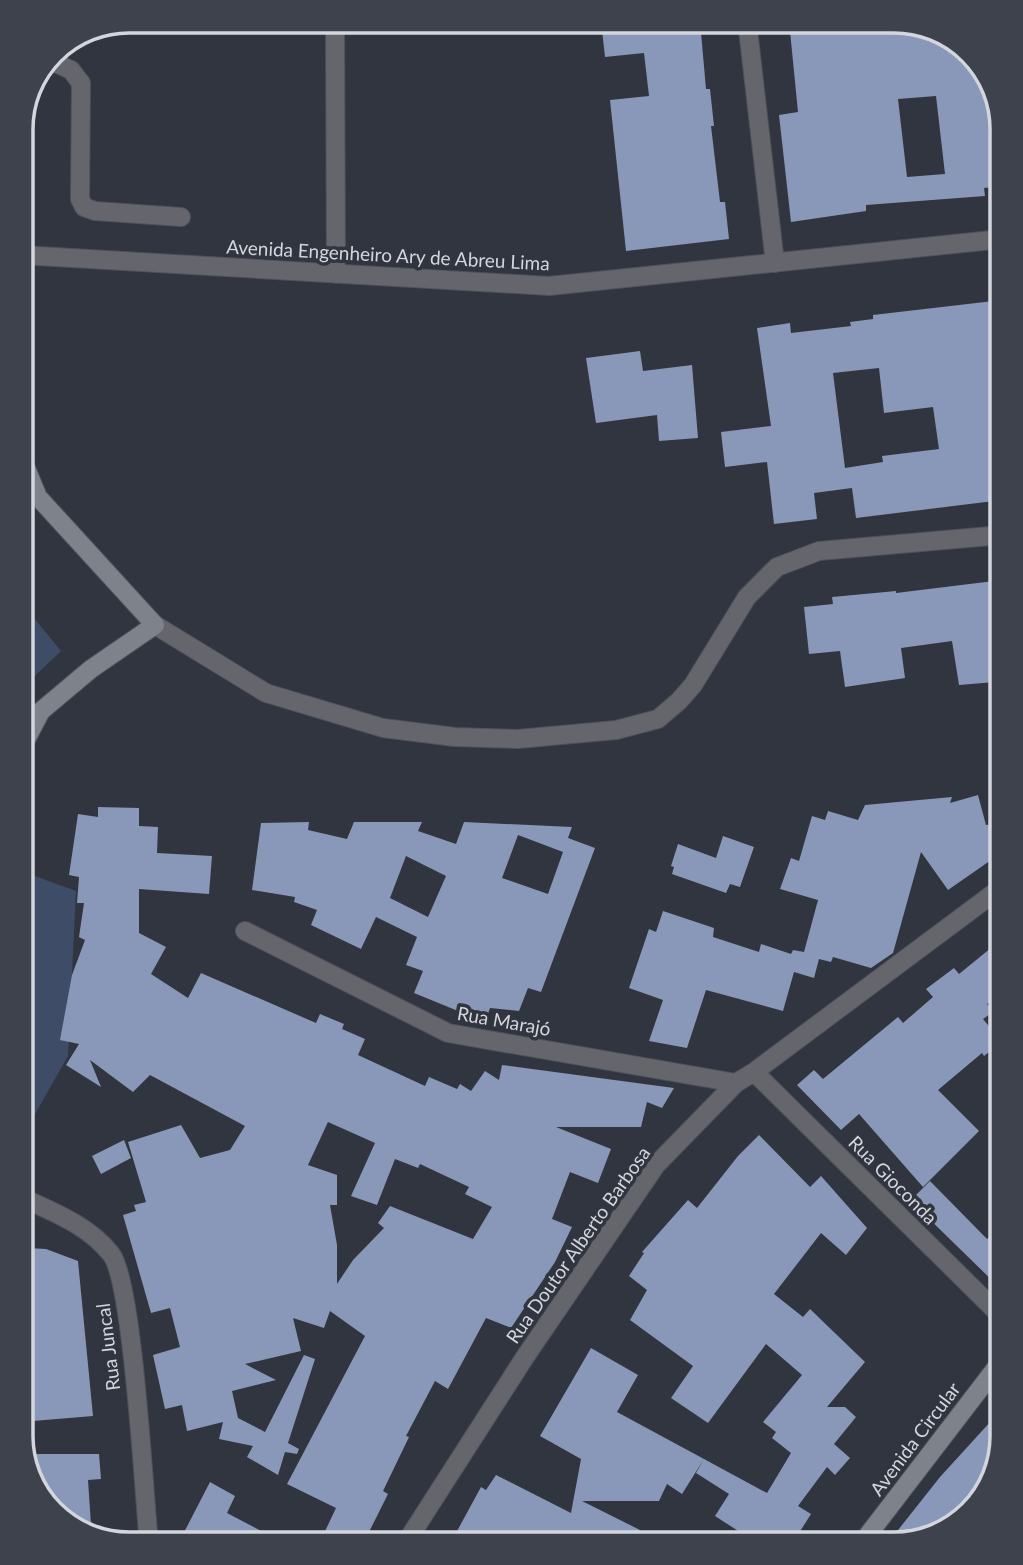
<svg xmlns="http://www.w3.org/2000/svg" width="1023" height="1565" font-family="Lato,sans-serif">
  <style>
    .green { fill: #3f4c67 }
    .building { fill: #8998b8; fill-rule: evenodd }
    .lines { fill: none; stroke-linecap: round; stroke-linejoin: round }
    .street-casing { stroke: #4d525b; stroke-width: 20 }
    .secondary-casing { stroke: #4d525b; stroke-width: 20 }
    .street { stroke: #64666b; stroke-width: 18 }
    .secondary { stroke: #7e828a; stroke-width: 18 }
    .labels { text-anchor: middle; stroke-width: 7; stroke-linejoin: round; paint-order: stroke }
    .street-label { font-size: 19px; fill: #d3d6dd; stroke: #30353f }
    .rim { fill: none; stroke: #d3d6dd; stroke-width: 3.5 }
  </style>
  <rect width="100%" height="100%" fill="#30353f"/>
  <path class="green" d="M21,602L61,651L21,689Z
    M21,871L76,891L68,1056L21,1139Z"/>
  <path class="building" d="M601,21H700L706,89H710L714,126H711L720,202H725L729,239L626,251L610,100L649,96L644,53L605,57Z
    M789,21H901L954,39L988,75L1002,129V186L984,188L985,196L866,205V211L791,222L779,115L798,112ZM936,96L945,174L907,177L898,99Z
    M1002,300V500L856,518L852,488L814,493L817,519L774,524L767,462L725,467L721,432L771,426L757,328L790,323L791,333L851,326L850,322L873,319V315ZM879,368L884,413L933,407L939,449L882,456L883,462L845,468L833,373Z
    M640,351L643,371L692,365L698,438L659,441L657,415L596,423L586,358Z
    M1002,580V640L990,642L995,682L959,685L952,641L901,648L905,678L845,687L840,651L809,654L804,607L833,604L832,597L896,591V593Z
    M978,795L986,825L1002,823V848L990,853L994,858L948,890L921,852L893,953L871,968L833,957L831,962L819,959L814,978L794,972L783,1011L706,990L687,1048L649,1041L663,1000L629,988L649,929L656,932L663,911L714,928L713,937L759,952L761,944L791,954L793,950L804,952L818,900L780,889L791,858L799,861L812,816L825,820L828,811L858,820L865,805L952,797L950,803Z
    M98,807L139,808V826L158,827L157,853L212,856L209,894L139,889V933L166,947L151,974L188,998L201,973L316,1023L320,1014L344,1024L342,1029L365,1039L358,1055L425,1086L429,1077L457,1089L460,1084L471,1091L485,1071L499,1080L502,1065L674,1088L662,1108L647,1102L641,1127H556L611,1149L598,1183L570,1172L552,1219L572,1227L555,1262L511,1328L486,1318L448,1389L435,1381L406,1436L409,1437L383,1491L388,1494L363,1544H319L336,1508L287,1484L365,1336L330,1311L324,1328L293,1318L301,1351L245,1364L276,1380L232,1391L238,1418L265,1432L304,1355L315,1359L288,1443L299,1449L297,1454L285,1452L278,1475L247,1457L253,1446L219,1439L223,1422L187,1431L182,1405L165,1409L153,1355L180,1347L170,1308L151,1313L123,1215L136,1211L134,1205L146,1202L128,1142L181,1125L200,1158L230,1150L245,1126L150,1075L133,1092L90,1060L101,1087L66,1065L79,1044L60,1040L72,975L85,940L79,937L84,903H77L79,877L69,875L78,814L98,817ZM328,1122L375,1143L351,1196L377,1205L395,1159L418,1168L420,1164L469,1187L465,1194L492,1207L473,1239L390,1206L378,1223L384,1228L353,1260L337,1284V1245L330,1205H337V1175L308,1165Z
    M309,822L308,830L347,839L354,822H422L418,831L456,844L464,822L572,827L568,838L595,848L541,992L528,988L519,1011L490,1008L485,1022L414,993L423,971L406,965L417,937L376,917L361,949L311,925L317,910L294,902L295,897L252,890L261,823ZM518,835L563,852L548,894L502,878ZM406,856L446,876L428,917L390,898Z
    M723,836L754,847L740,887L730,884L726,893L672,874L674,867L671,866L678,844L716,858Z
    M1002,939V992L987,1004L993,1012L983,1019L1002,1042L984,1056L982,1053L938,1090L979,1131L923,1187L859,1114L841,1130L797,1085L814,1070L823,1079L898,1017L903,1023L933,997L926,989L954,968L959,974Z
    M759,1135L810,1187L821,1176L867,1228L846,1255L821,1233L774,1294L803,1317L810,1309L865,1362L827,1407H845L856,1417L834,1444L850,1458L835,1475L827,1467L798,1506L811,1514L792,1544H741L746,1536L715,1516L729,1494L696,1473L704,1459L767,1493L791,1453L772,1438L776,1432L763,1422L802,1375L766,1344L708,1423L671,1398L693,1366L630,1320L647,1290L629,1276L644,1253L642,1252L688,1200L697,1208L738,1156Z
    M124,1140L131,1158L101,1174L92,1156Z
    M930,1181L987,1239L1002,1225V1290L918,1208L922,1204L914,1197Z
    M27,1248L46,1249L78,1261L93,1416L21,1422V1327Z
    M591,1348L638,1375L617,1412L704,1459L682,1494L667,1484L659,1501H582L640,1530L631,1544H450L481,1487L486,1490L496,1475L571,1513L581,1459L540,1436Z
    M1002,1409V1437L987,1490L948,1530L887,1544L940,1477Z
    M26,1454H99L101,1479L88,1480L91,1525L69,1526L35,1490Z
    M210,1482L235,1496L227,1513L286,1544H178Z"/>
  <g class="lines">
    <g class="street-casing">
      <path id="street" d="M335,21L336,274
        M747,21L775,263
        M49,60L71,70L81,83L80,199L84,207L95,211L181,217
        M21,255L549,286L1002,239
        M155,625L266,693L383,728L455,737L518,739L616,730L658,719L679,701L693,685L747,597L777,567L819,551L1002,535
        M245,931L448,1033L736,1083
        M754,1072L1002,1317
        M21,1197C53,1212 88,1225 111,1254C133,1281 144,1496 149,1544
        M405,1544L525,1357L656,1165L736,1083L754,1072L1002,887"/>
    </g>
    <g class="secondary-casing">
      <path id="secondary" d="M21,749L41,711L91,669L155,625L38,497L21,456
        M861,1544L1002,1360"/>
    </g>
    <use href="#street" class="street"/>
    <use href="#secondary" class="secondary"/>
  </g>
  <g class="labels">
    <g class="street-label">
      <text transform="translate(388 255) rotate(3)" y="7">Avenida Engenheiro Ary de Abreu Lima</text>
      <text transform="translate(504 1021) rotate(10)" y="7">Rua Marajó</text>
      <text transform="translate(893 1180) rotate(45)" y="7">Rua Gioconda</text>
      <text transform="translate(578 1245) rotate(-55)" y="7">Rua Doutor Alberto Barbosa</text>
      <text transform="translate(108 1347) rotate(-97)" y="7">Rua Juncal</text>
      <text transform="translate(915 1439) rotate(-53)" y="7">Avenida Circular</text>
    </g>
  </g>
  <path d="M0 0H1023V1565H0ZM129 33H894A96 96 0 0 1 990 129V1436A96 96 0 0 1 894 1532H129A96 96 0 0 1 33 1436V129A96 96 0 0 1 129 33Z" fill="#3d424c" fill-rule="evenodd"/>
  <path class="rim" d="M129 33H894A96 96 0 0 1 990 129V1436A96 96 0 0 1 894 1532H129A96 96 0 0 1 33 1436V129A96 96 0 0 1 129 33Z"/>
</svg>
